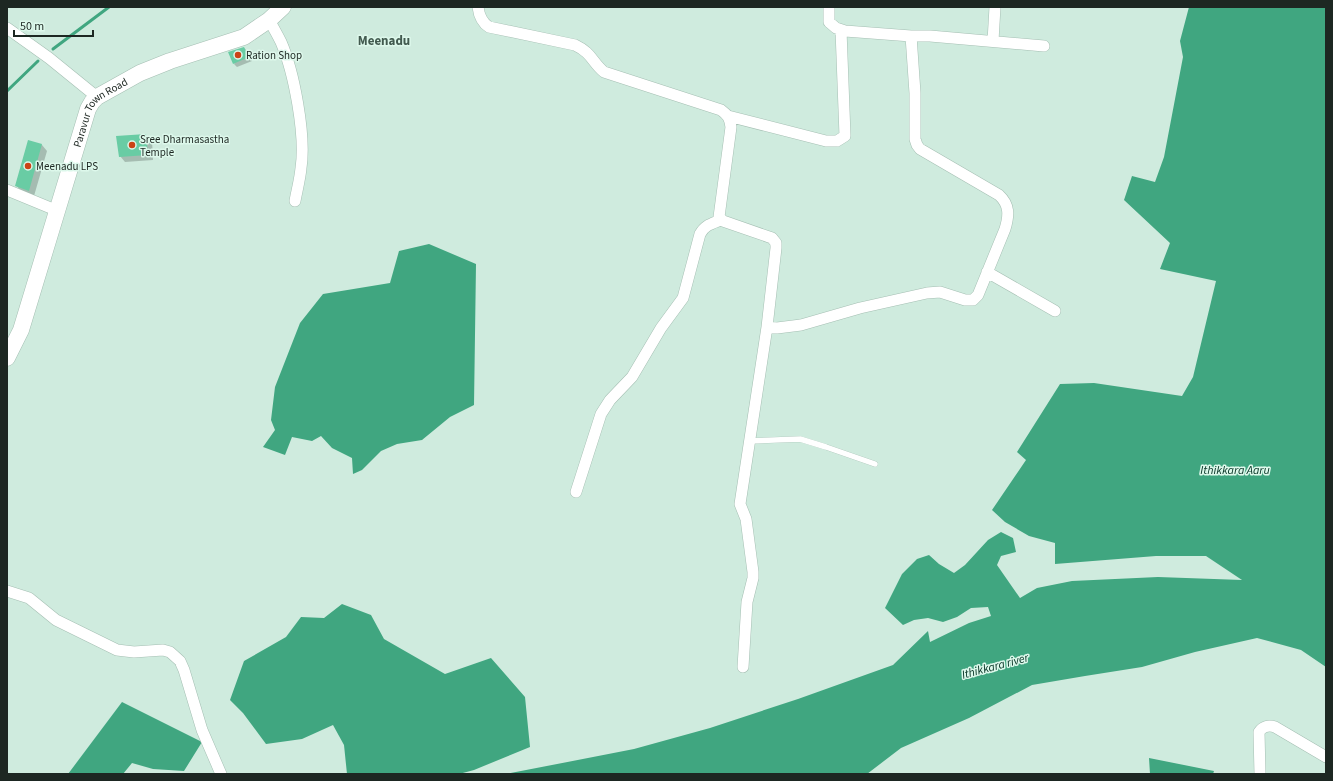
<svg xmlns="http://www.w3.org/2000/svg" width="1333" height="781" font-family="'Source Sans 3',sans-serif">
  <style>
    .water { fill: #40a680 }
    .shadow { fill: #0003 }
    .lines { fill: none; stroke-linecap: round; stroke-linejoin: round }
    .stream { stroke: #40a680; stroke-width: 3 }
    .building { fill: #69cca4 }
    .lane-casing { stroke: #a5bfb3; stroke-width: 6 }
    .street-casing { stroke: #a5bfb3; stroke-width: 12 }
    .secondary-casing { stroke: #a5bfb3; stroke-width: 17 }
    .lane { stroke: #fff; stroke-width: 5.5 }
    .street { stroke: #fff; stroke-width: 11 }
    .secondary { stroke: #fff; stroke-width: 16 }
    .poi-dot { fill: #cb4316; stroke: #ddf8eb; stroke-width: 1.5 }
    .labels { text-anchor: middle; stroke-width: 3; stroke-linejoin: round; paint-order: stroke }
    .poi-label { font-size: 11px; fill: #1d2722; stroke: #ddf8eb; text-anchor: start }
    .street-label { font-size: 11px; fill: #1d2722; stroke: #ddf8eb }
    .water-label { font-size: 12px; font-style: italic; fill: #043223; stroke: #ddf8eb }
    .quarter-label { font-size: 13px; font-weight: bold; fill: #425a4f; stroke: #ddf8eb }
  </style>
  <rect width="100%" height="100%" fill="#cfebde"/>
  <path class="water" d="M1189,7H1326V667L1301,650L1257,638L1195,652L1142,667L1085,676L1032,685L969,718L901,748L867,774H506L634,749L710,728L798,699L893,665L928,631L930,642L969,623L991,616L988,607L971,608L957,617L943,622L928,618L914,620L903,625L885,608L902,574L917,559L929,555L939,564L954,573L965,565L988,540L1001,532L1013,538L1016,552L1001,556L997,565L1020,598L1037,588L1072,581L1158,577L1242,580L1206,556H1156L1055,564V543L1029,536L1005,522L992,510L1026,460L1017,452L1060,384L1094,383L1182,396L1193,377L1216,281L1160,269L1170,243L1124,200L1132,176L1155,182L1164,157L1183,57L1180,41Z
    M429,244L476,264L474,405L450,417L422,440L397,444L381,451L362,470L353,474L352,458L332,448L321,436L312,441L292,437L285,455L263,447L275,430L271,420L275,387L300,323L323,294L390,283L399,251Z
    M342,604L371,615L384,639L445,674L491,658L525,697L530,747L474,770L459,774H347L344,745L333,725L302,739L266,744L243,713L230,700L244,661L286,637L301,617L324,618Z
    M122,702L202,742L184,771L153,769L132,763L123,774H68Z
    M1149,758L1214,771L1213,774H1150Z"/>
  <path class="shadow" d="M244,48L248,52L252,61L237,67L234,64Z
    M146,135L152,140L153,160L125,162L120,156Z
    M29,141L42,145L47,151L34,196L21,191L16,185Z"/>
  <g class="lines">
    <path class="stream" d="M53,49L109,7
      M7,91L38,61"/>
  </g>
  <path class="building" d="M244,47L249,57L233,64L228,52Z
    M146,134L148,155L119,157L116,136Z
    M28,140L42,144L29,191L15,186Z"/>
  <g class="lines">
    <g class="lane-casing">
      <path id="lane" d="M749,441L800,439L826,447L875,464"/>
    </g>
    <g class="street-casing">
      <path id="street" d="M478,7C479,15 481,22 489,27L575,45C592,53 592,62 604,72L721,110C728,115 730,119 731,127L719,217L723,221L772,238L776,243V248L767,327L740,504L746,519L753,572V578L747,602L743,667
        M829,7V22L836,28L845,31L911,36H930L1044,46
        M269,20C273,27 277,34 281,42C294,72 306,135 301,168C300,179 297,190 295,201
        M7,28L49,58L97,97
        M993,41L995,7
        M728,116L826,141H837L845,136L841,30
        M7,190L58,211
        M987,272L1055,311
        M767,327L777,328L801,325L860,308L927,293L940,292L965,300H973L978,295L1005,229C1009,216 1010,205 999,195L920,149L917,145L915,139V93L911,36
        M576,492L601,414L610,400L632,377L661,328L683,298L700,234C705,225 711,224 721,220
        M7,591L29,598L56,620L117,650L134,652L163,650L170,652L180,661L184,670L202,730L221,774
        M1260,774L1259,732C1263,726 1269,725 1275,727L1326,757"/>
    </g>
    <g class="secondary-casing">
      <g id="secondary">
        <path id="s1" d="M7,358L21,330L88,109L92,102L97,97L140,73L170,61L244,37L269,20L283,7"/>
      </g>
    </g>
    <use href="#lane" class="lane"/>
    <use href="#street" class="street"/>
    <use href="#secondary" class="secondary"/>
  </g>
  <g class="poi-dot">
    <circle cx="238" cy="55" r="4"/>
    <circle cx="132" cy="145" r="4"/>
    <circle cx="28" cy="166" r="4"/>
  </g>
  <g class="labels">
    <g class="poi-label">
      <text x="246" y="59">Ration Shop</text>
      <text x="140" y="143">Sree Dharmasastha<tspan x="140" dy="13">Temple</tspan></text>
      <text x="36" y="170">Meenadu LPS</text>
    </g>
    <g class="street-label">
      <text dy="4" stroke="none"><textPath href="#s1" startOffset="267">Paravur Town Road</textPath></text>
    </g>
    <g class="water-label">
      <text x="1235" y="474">Ithikkara Aaru</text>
      <text transform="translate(995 666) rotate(-15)" y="4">Ithikkara river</text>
    </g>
    <g class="quarter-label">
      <text x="384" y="45">Meenadu</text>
    </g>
  </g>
  <rect width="1333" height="781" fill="none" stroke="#1d2722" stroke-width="16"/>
  <path d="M14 30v6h79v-6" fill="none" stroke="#1d2722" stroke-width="2"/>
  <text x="20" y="30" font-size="12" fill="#1d2722" stroke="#ddf8eb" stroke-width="3" paint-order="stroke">50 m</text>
</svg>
